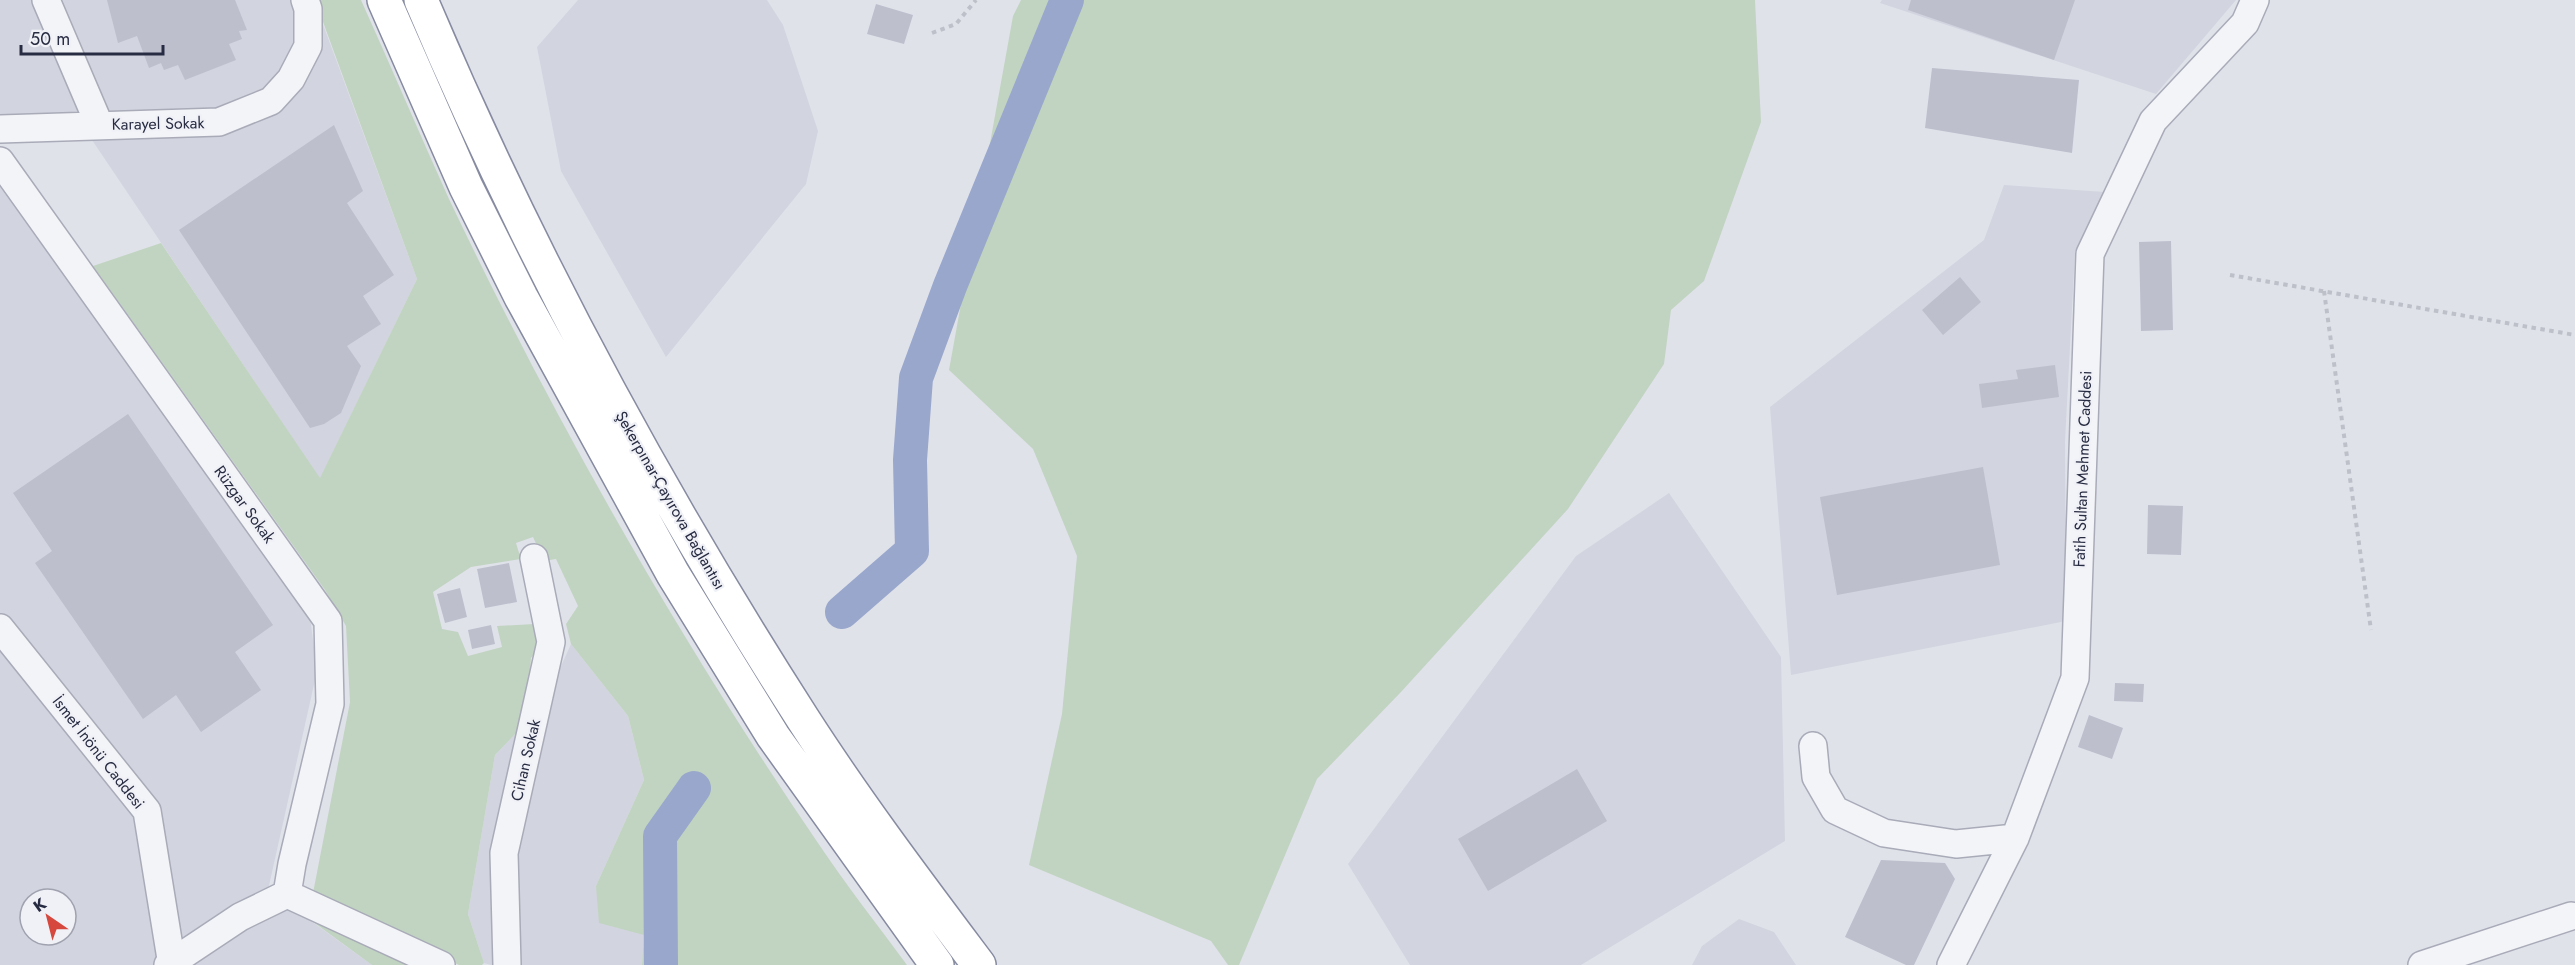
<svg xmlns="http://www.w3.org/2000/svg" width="2575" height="965" font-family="Jost,sans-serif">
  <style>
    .built { fill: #d2d4df; fill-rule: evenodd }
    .green { fill: #c1d4c1 }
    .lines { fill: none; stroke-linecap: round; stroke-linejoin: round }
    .river { stroke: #99a7cc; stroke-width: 34 }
    .building { fill: #bdbfcd }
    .minor-casing { stroke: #a9abb8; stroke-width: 30 }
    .highway-casing { stroke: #868ba1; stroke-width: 36 }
    .path { stroke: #bec0c9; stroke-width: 4; stroke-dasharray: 4.5 4.5; stroke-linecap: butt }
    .minor { stroke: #f3f4f8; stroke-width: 27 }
    .highway { stroke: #fff; stroke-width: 33 }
    .labels { text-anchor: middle; stroke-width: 4.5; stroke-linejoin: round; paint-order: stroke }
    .street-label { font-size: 16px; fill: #282c42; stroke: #f0f1f7 }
  </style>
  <rect width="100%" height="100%" fill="#e0e2ea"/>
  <path class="built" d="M0,0H314L417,279L320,479L92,140L0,139Z
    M578,0H767L783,25L818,131L806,184L666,357L561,171L537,47Z
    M1882,0H2236L2156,94L1880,3Z
    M0,160L310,617L317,671L268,890L372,965H0ZM30,899H66V935H30Z
    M2004,185L2105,192L2075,252L2065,441L2066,621L1791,675L1770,407L1984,240Z
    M1669,493L1781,657L1785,841L1581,965H1410L1348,864L1576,556Z
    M571,644L628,716L644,780L596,886L644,935L642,965H491L484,963L468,914L495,755L544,704Z
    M1739,919L1774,932L1796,965H1692L1702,946Z"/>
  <path class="green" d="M315,0H361C391,66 419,133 449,199C555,422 679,639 818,843C846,885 877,924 907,965H642L644,935L599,923L596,886L644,780L628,716L571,644L566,624L578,606L556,559L544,561L533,537L516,543L521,559L471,567L433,592L442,629L458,632L468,656L502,647L497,626L534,624L540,646L531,658L527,714L520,729L495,755L468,914L484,963L482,965H459L313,893L350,702L346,626L325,590L93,266L161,243L320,478L417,279Z
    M1021,0H1755L1761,122L1704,281L1671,310L1664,364L1568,509L1401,692L1317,779L1239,965H1228L1211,941L1029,865L1062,714L1077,556L1033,449L949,370L1013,16Z
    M305,916L408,965H372Z"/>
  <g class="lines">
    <path class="river" d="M842,612L912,551L910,460L916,378L950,286L1067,0
      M661,965L660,836L694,788"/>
  </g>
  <path class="building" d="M107,0H235L247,30L239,31L242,39L229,44L236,60L185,80L178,65L164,70L161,63L149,68L137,36L118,43Z
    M1911,0H2075L2054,60L1908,10Z
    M876,4L913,15L904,44L867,34Z
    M1932,68L2079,80L2072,153L1925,128Z
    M334,125L363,191L347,203L394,275L363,296L381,324L347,346L361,366L341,413L324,424L310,428L179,230Z
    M2171,241L2173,330L2141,331L2139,242Z
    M1960,277L1981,302L1943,335L1922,310Z
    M2055,365L2059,397L1982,408L1979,384L2018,379L2016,370Z
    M128,414L273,625L235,652L261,690L201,732L176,695L143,719L35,563L52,551L13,493Z
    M1983,467L2000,565L1837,595L1820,497Z
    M2148,505L2183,506L2181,555L2147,554Z
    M509,563L517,602L485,608L477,569Z
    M460,588L467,617L445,623L437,594Z
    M491,625L495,644L472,649L468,630Z
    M2115,683L2144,684L2143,702L2114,701Z
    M2089,715L2123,728L2112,759L2078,747Z
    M1577,769L1607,821L1488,891L1458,839Z
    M1881,860L1945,863L1955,879L1914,965H1906L1845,937Z"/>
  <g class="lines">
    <g class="minor-casing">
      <path id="minor" d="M46,0L99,124
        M0,129L219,122L271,101L291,79L308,46V9L305,0
        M0,161L328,621L330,704L292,864L287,894
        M0,628L147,811L172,965
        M1813,746L1816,777L1835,810L1884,833L1956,844L2015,838
        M168,965L240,917L287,894L441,965
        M507,965L504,853L551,642L534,558
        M1951,965L2015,838L2075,678L2090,254L2153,121L2245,23L2255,0
        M2422,965L2571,916"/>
    </g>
    <g class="highway-casing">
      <path id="highway" d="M384,0L466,187L521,297L673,574L773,736L937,965
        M421,0C527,251 656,490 803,719C857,803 919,885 979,965"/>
    </g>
    <path class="path" d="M932,33L956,24L976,0
      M2230,275L2575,335
      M2324,291L2371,630"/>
    <use href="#minor" class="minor"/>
    <use href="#highway" class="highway"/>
  </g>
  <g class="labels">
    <g class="street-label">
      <text transform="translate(158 123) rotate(-1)" y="6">Karayel Sokak</text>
      <text transform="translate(2082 469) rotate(-88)" y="6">Fatih Sultan Mehmet Caddesi</text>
      <text transform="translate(671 500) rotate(60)" y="6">Şekerpınar-Çayırova Bağlantısı</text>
      <text transform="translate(245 504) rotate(54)" y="6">Rüzgar Sokak</text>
      <text transform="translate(99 752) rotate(52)" y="6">İsmet İnönü Caddesi</text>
      <text transform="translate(525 760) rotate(-77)" y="6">Cihan Sokak</text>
    </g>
  </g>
  <g transform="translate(48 917) rotate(325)"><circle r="28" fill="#f0f1f7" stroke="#a0a2af" stroke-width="1.5"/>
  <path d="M0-4.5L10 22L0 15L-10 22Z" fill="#d6483e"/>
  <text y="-9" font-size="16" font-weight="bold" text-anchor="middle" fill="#282c42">K</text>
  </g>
  <path d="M21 45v9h142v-9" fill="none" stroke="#282c42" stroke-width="3"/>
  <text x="30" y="45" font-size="18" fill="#282c42" stroke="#f0f1f7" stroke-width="4.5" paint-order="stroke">50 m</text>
</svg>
